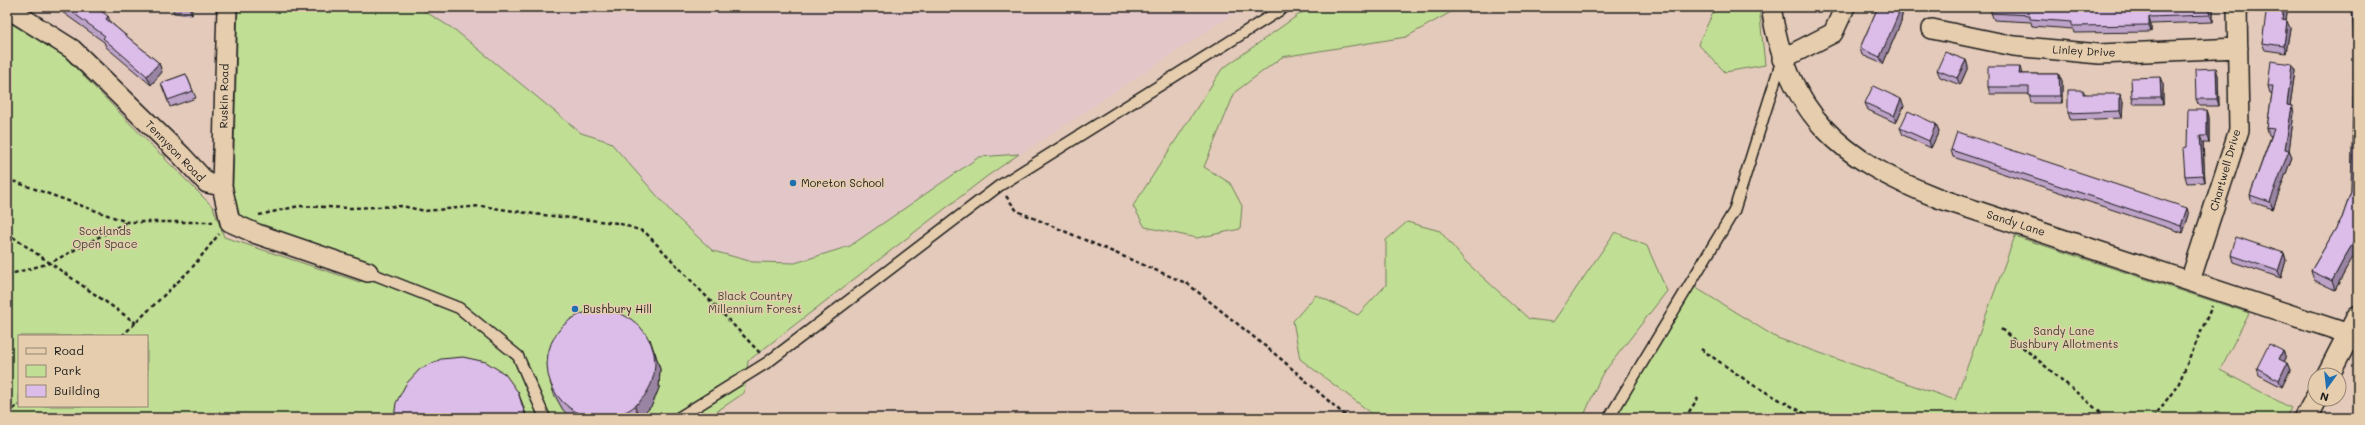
<svg xmlns="http://www.w3.org/2000/svg" width="2365" height="425" font-family="Mali,sans-serif">
  <style>
    .built { fill: #e2c6c8 }
    .green { fill: #c1de95; stroke: #6e7d58; fill-rule: evenodd }
    .lines { fill: none; stroke-linecap: round; stroke-linejoin: round }
    .lane-casing { stroke: #1c1c1c; stroke-width: 13 }
    .street-casing { stroke: #1c1c1c; stroke-width: 22 }
    .secondary-casing { stroke: #1c1c1c; stroke-width: 25 }
    .path { stroke: #1c1c1c; stroke-width: 2.5; stroke-dasharray: 4 3; stroke-linecap: butt }
    .lane { stroke: #e6cdae; stroke-width: 10 }
    .street { stroke: #e6cdae; stroke-width: 19 }
    .secondary { stroke: #e6cdae; stroke-width: 22 }
    .wall { fill: #bda2c8; stroke: #1c1c1c }
    .shaded-wall { fill: #9a84a3; stroke: #1c1c1c }
    .building { fill: #dcbce9; stroke: #1c1c1c }
    .poi-dot { fill: #1f6fb2; stroke: #e6cdae; stroke-width: 1.5 }
    .labels { text-anchor: middle; stroke-width: 3; stroke-linejoin: round; paint-order: stroke }
    .street-label { font-size: 11px; fill: #1c1c1c; stroke: #e6cdae }
    .poi-label { font-size: 11px; fill: #1c1c1c; stroke: #e6cdae; text-anchor: start }
    .park-label { font-size: 11px; fill: #3d4334; stroke: #e6cdae }
  </style>
  <rect width="100%" height="100%" fill="#e4caba"/>
  <filter id="ink" filterUnits="userSpaceOnUse"><feTurbulence type="fractalNoise" baseFrequency=".025" numOctaves="2"/><feDisplacementMap in="SourceGraphic" scale="8" xChannelSelector="R" yChannelSelector="G"/><feConvolveMatrix kernelMatrix="1 2 1 2 8 2 1 2 1" color-interpolation-filters="sRGB"/></filter>
  <g filter="url(#ink)">
    <path class="built" d="M383,7H1244L986,177L748,361Z"/>
    <path class="green" d="M238,7H418L455,30L581,133L610,142L673,214L713,251L753,262L795,263L850,246L979,157L1019,154L986,177L748,361L744,393L707,418H7V21L64,56L160,154L165,156V159L213,207L224,237L360,282L370,266L232,218ZM19,336H147V406H19Z
      M1317,7H1460L1406,37L1282,57L1235,92L1204,167L1230,183L1242,206L1240,229L1197,238L1145,227L1133,206L1222,69L1301,13Z
      M1714,7H1759L1765,65L1725,72L1698,44L1713,13Z
      M1407,222L1440,231L1466,262L1529,319L1553,322L1615,232L1647,246L1667,291L1601,376L1583,418H1378L1300,359L1293,321L1316,295L1358,315L1386,285V240Z
      M2015,236L2249,313L2220,370L2291,408L2285,418H1615L1693,286L1777,338L1955,400Z"/>
    <g class="lines">
      <g class="lane-casing">
        <path id="lane" d="M368,272L459,308L518,356L545,418
          M678,418L768,362L999,186L1285,7
          M1609,418L1734,211L1782,59"/>
      </g>
      <g class="street-casing">
        <path id="street" d="M227,7L222,186L230,222L257,234L368,272
          M1771,7C1787,114 1841,160 1938,198L2349,334
          M7,8L72,49L181,155L207,183L222,186
          M1932,29L2014,46L2099,54L2238,48
          M1782,59L1833,33L1845,7
          M2190,281L2239,130L2237,7"/>
      </g>
      <g class="secondary-casing">
        <path id="secondary" d="M2328,375L2358,317
          M2306,418L2316,399"/>
      </g>
      <path class="path" d="M7,179L127,222H213
        M1006,196L1017,211L1188,284L1281,359L1348,418
        M259,215L299,206L351,208L402,206L425,211L481,206L534,214L618,223L645,232L760,353
        M7,233L136,323
        M7,275L50,263L127,222
        M2001,329L2107,418
        M122,336L191,269L219,234
        M1701,349L1753,385L1813,418
        M7,413L19,405
        M1685,418L1698,398
        M2153,418L2178,385L2212,306"/>
      <use href="#lane" class="lane"/>
      <use href="#street" class="street"/>
      <use href="#secondary" class="secondary"/>
    </g>
    <path class="wall" d="M55,7H95L111,23L159,63L162,72L151,85L106,47L104,42Z
      M172,7H192V15L174,13Z
      M1878,7H1903L1901,22L1883,64L1862,55L1860,48Z
      M1954,7H1985V9Z
      M2213,7V22L2151,24V32L2074,33L2073,29L2032,26L2031,22L1994,20L1991,13Z
      M2263,7H2288L2286,21L2290,28L2286,53L2265,50L2262,43L2267,13H2265Z
      M2358,7L2349,264L2335,290L2314,280L2311,271L2342,218L2351,192Z
      M1966,60L1968,67L1960,85L1940,77L1937,70Z
      M2292,64L2295,71L2290,106H2292L2294,113L2289,150L2292,157L2273,209L2252,202L2250,195L2271,136L2269,135L2267,128L2272,93H2270L2268,86Z
      M186,74L196,98L170,107L161,83Z
      M2022,74H2059L2062,81V103H2031L2029,94H1990L1988,87Z
      M2218,75L2219,106H2199L2196,99Z
      M2163,84V104H2134L2132,97Z
      M2083,90L2085,94L2123,101L2122,118L2071,120L2068,113Z
      M1865,103L1904,106L1896,123L1868,110Z
      M2207,110L2209,117V143H2203L2205,182L2187,183L2185,176L2187,147Z
      M1936,124L1939,131L1931,148L1903,135L1900,128Z
      M1951,150L2189,215L2183,233L1953,157Z
      M2284,253L2286,260L2281,278L2233,262L2231,255Z
      M2283,351L2286,358L2284,362L2287,363L2290,370L2282,387L2259,375L2257,368Z
      M655,352L660,369L659,388L652,405L641,418H571L563,410L554,394L550,382Z"/>
    <path class="shaded-wall" d="M189,7H192V15Z
      M1899,7H1903L1901,22L1883,64L1880,57Z
      M2210,7H2213V22L2210,15Z
      M2284,7H2288L2285,27L2282,20Z
      M108,16L112,26L106,19Z
      M2149,17L2151,24V32L2149,25Z
      M2287,21L2290,28L2286,53L2284,46Z
      M1966,60L1968,67L1960,85L1957,78Z
      M159,63L162,72L151,85L147,76Z
      M2292,64L2295,71L2289,112L2287,105Z
      M2020,67L2022,74H2019Z
      M2216,68L2218,75L2219,106L2217,99Z
      M2059,74L2062,81V103L2060,96Z
      M2160,77L2163,84V104L2161,97Z
      M2120,94L2123,101L2122,118L2120,111Z
      M1901,99L1904,106L1896,123L1894,116Z
      M2292,106L2294,113L2289,151V150L2292,157L2273,209L2270,202L2285,149Z
      M2207,110L2209,117V143L2207,136Z
      M1936,124L1939,131L1931,148L1929,141Z
      M2200,136L2203,143L2205,182L2203,175Z
      M2187,208L2189,215L2183,233L2181,226Z
      M2358,235V249L2349,264L2335,290L2332,281L2346,255Z
      M2284,253L2286,260L2281,278L2278,271Z
      M650,339L660,369L659,388L652,405L641,418H640L635,407Z
      M2283,351L2286,358L2282,366L2279,359Z
      M2287,363L2290,370L2282,387L2279,380Z
      M518,392L523,405L527,418H525Z"/>
    <path class="building" d="M65,7H95L108,16L106,19L159,63L147,76L103,38L105,36Z
      M1878,7H1899L1898,15L1880,57L1860,48Z
      M1991,7H2210V15L2149,17V25L2072,26V22L2030,19V15L1991,13Z
      M2267,7H2284L2282,20L2287,21L2284,46L2262,43Z
      M2352,7H2358V235L2346,255L2332,281L2311,271L2342,218L2351,192L2354,51Z
      M1945,52L1966,60L1957,78L1937,70Z
      M2271,61L2292,64L2287,105L2292,106L2285,149L2289,150L2270,202L2250,195L2274,129L2267,128L2273,86H2268Z
      M1988,67H2020L2019,74H2059L2060,96H2029V87H1988Z
      M2216,68L2217,99H2196L2195,69Z
      M186,74L193,91L168,100L161,83Z
      M2160,77L2161,97H2132L2131,78Z
      M1873,86L1901,99L1894,116L1865,103Z
      M2068,90H2083V94H2120V111L2068,113Z
      M2188,110H2207V136H2200L2203,175L2185,176L2183,148L2187,147Z
      M1908,111L1936,124L1929,141L1900,128Z
      M1957,132L2187,208L2181,226L1951,150Z
      M2236,237L2284,253L2278,271L2231,255Z
      M547 364a54 54 0 1 1 108 0a54 54 0 1 1-108 0Z
      M2269,344L2283,351L2279,359L2287,363L2279,380L2257,368Z
      M463,357L486,362L505,374L518,392L525,414V418H394L396,403L406,384L420,369L441,359Z"/>
  </g>
  <g class="poi-dot">
    <circle cx="793" cy="183" r="4"/>
    <circle cx="575" cy="309" r="4"/>
  </g>
  <g class="labels">
    <g class="street-label">
      <text transform="translate(2084 51) rotate(3)" y="4">Linley Drive</text>
      <text transform="translate(224 96) rotate(-89)" y="4">Ruskin Road</text>
      <text transform="translate(175 151) rotate(46)" y="4">Tennyson Road</text>
      <text transform="translate(2225 170) rotate(-74)" y="4">Chartwell Drive</text>
      <text transform="translate(2016 223) rotate(18)" y="4">Sandy Lane</text>
    </g>
    <g class="poi-label">
      <text x="801" y="187">Moreton School</text>
      <text x="583" y="313">Bushbury Hill</text>
    </g>
    <g class="park-label">
      <text x="105" y="235">Scotlands<tspan x="105" dy="13">Open Space</tspan></text>
      <text x="755" y="300">Black Country<tspan x="755" dy="13">Millennium Forest</tspan></text>
      <text x="2064" y="335">Sandy Lane<tspan x="2064" dy="13">Bushbury Allotments</tspan></text>
    </g>
  </g>
  <rect width="2365" height="425" fill="none" stroke="#e6cdae" stroke-width="24"/>
  <rect x="12" y="12" width="2341" height="401" fill="none" stroke="#1c1c1c" stroke-width="1.5" filter="url(#ink)"/>
  <rect x="18" y="335" width="130" height="72" fill="#e6cdae" stroke="#958674"/>
  <rect x="26" y="348" width="20" height="6" fill="#e6cdae" stroke="#958674"/>
  <text x="54" y="355" font-size="12" fill="#1c1c1c">Road</text>
  <rect x="26" y="365" width="20" height="12" fill="#c1de95" stroke="#958674"/>
  <text x="54" y="375" font-size="12" fill="#1c1c1c">Park</text>
  <rect x="26" y="385" width="20" height="12" fill="#dcbce9" stroke="#958674"/>
  <text x="54" y="395" font-size="12" fill="#1c1c1c">Building</text>
  <g transform="translate(2327 387) rotate(195)"><circle r="19" fill="#e6cdae" stroke="#958674"/>
  <path d="M0-3L7 15L0 10L-7 15Z" fill="#1f6fb2"/>
  <text y="-6" font-size="11" font-weight="bold" text-anchor="middle" fill="#1c1c1c">N</text>
  </g>
</svg>
